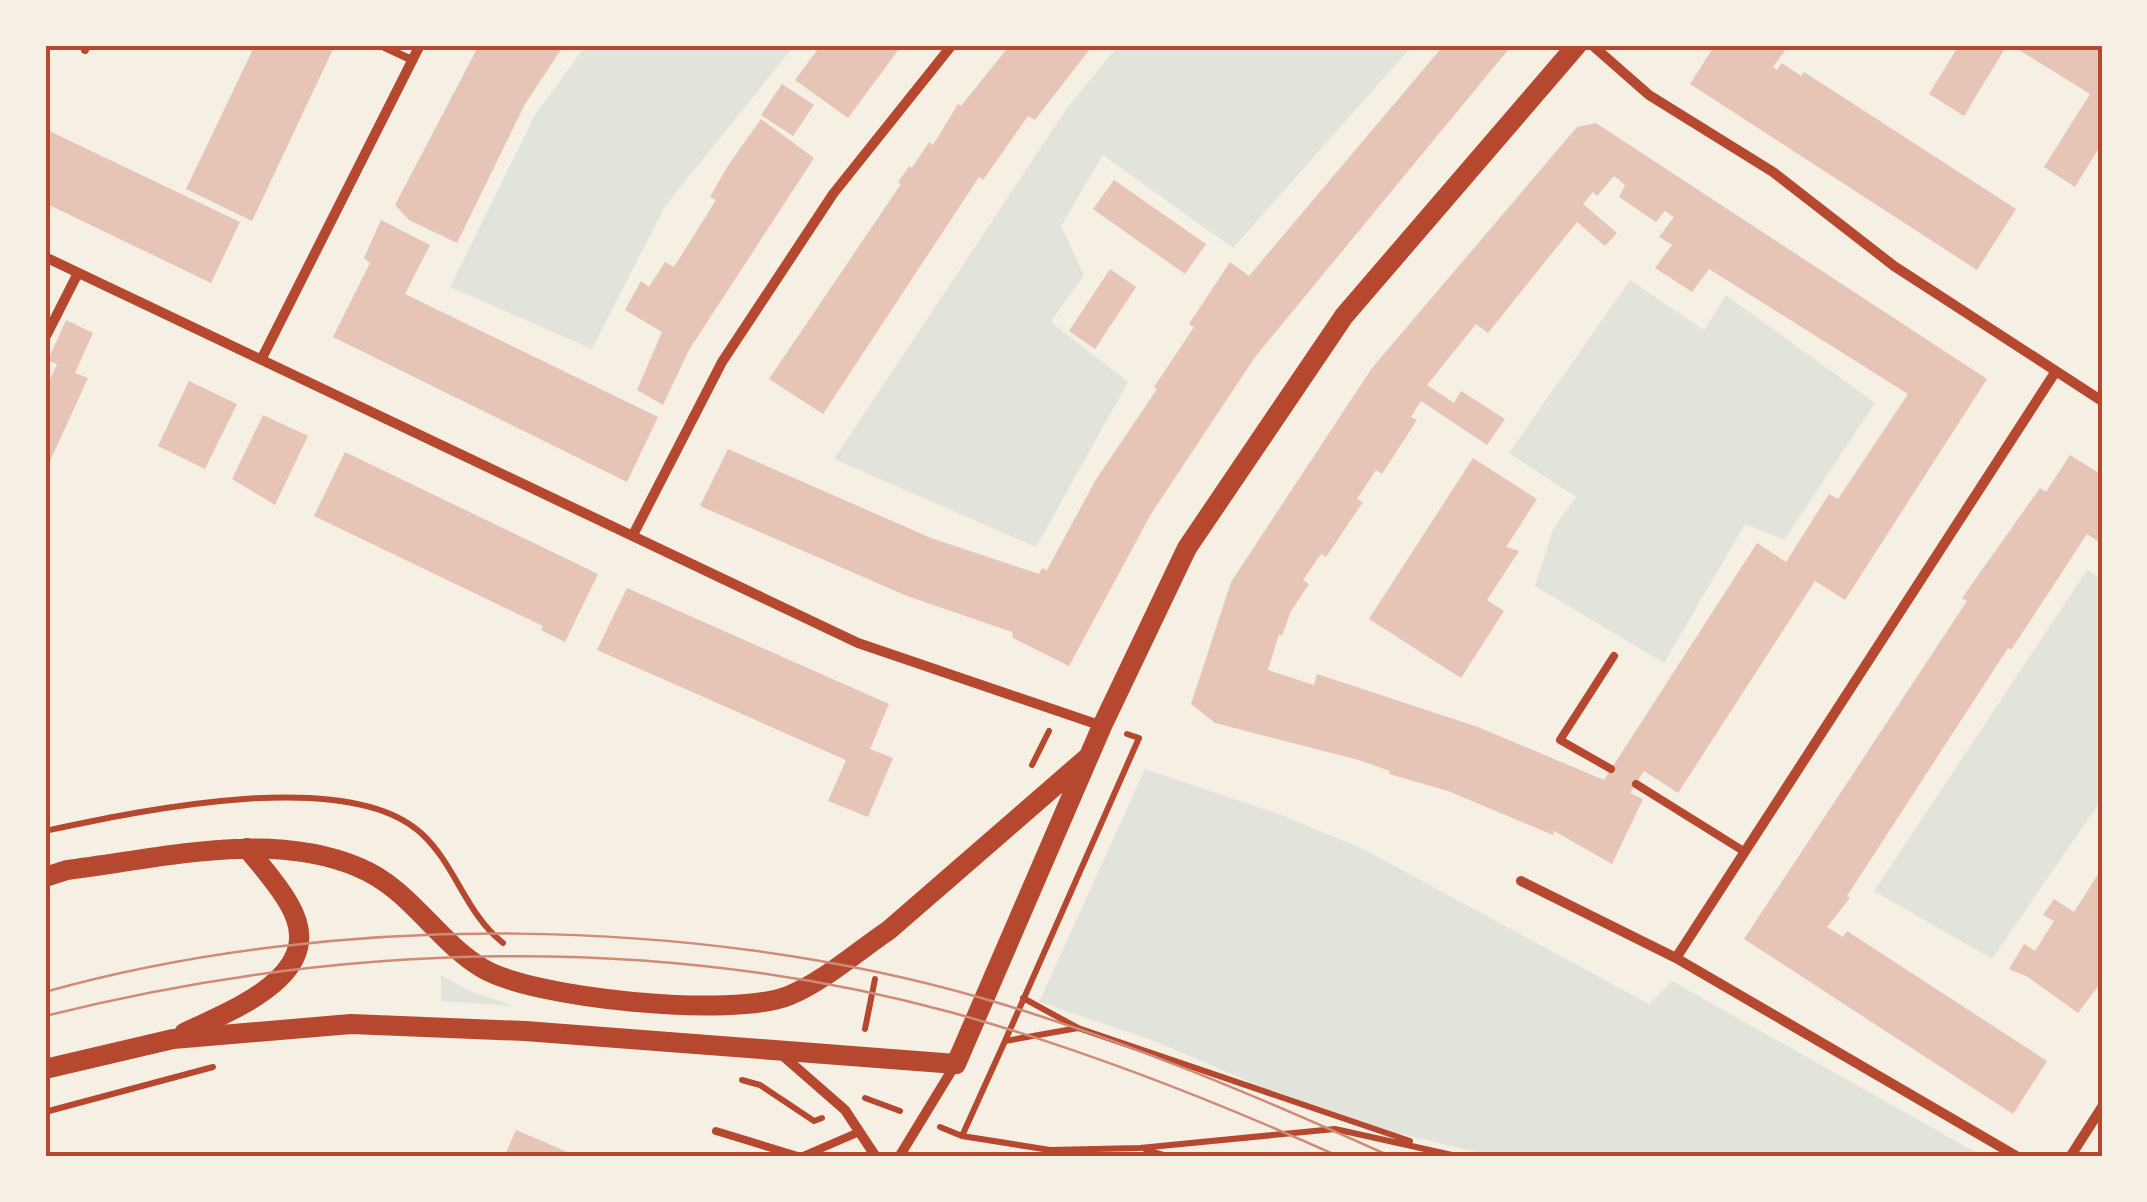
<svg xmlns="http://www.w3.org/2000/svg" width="2147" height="1202" font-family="'Public Sans',sans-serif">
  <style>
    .green { fill: #e2e4dc }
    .building { fill: #e6c5b7; fill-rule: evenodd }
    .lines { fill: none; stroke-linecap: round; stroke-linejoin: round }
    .path { stroke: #b5482f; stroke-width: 6 }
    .service { stroke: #b5482f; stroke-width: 8 }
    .minor { stroke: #b5482f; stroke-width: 10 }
    .secondary { stroke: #b5482f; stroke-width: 20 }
    .tram { stroke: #cf8b77; stroke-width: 2.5 }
    .neatline { fill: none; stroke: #b5482f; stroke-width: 4 }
  </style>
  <rect width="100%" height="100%" fill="#f6efe4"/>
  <path class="green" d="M586,45H795L665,206L592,349L450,287L535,115Z
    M1119,45H1413L1233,248L1103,155L1061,226L1084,275L1051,322L1128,382L1036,547L834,459L1067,108Z
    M1630,280L1704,330L1726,295L1875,403L1784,540L1745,524L1664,663L1535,586L1553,529L1576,497L1509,453Z
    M2087,570L2102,579V799L1992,959L1874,891Z
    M1145,769L1279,814L1363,849L1649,1004L1672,981L1984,1157H1497L1334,1118L1152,1040L1039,1002Z
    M441,975L470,991L514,1006L441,1001Z"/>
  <path class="building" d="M255,45H335L252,221L186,189Z
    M479,45H564L525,104L457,243L409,220L395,205Z
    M821,45H902L848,118L795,80Z
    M1010,45H1093L1035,120L1028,116L983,180L979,177L823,414L769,379L901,184L898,182L909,166L912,168L929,142L933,145L958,104L961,106Z
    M1444,45H1512L1255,357L1151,514L1069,666L1013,638L1012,632L907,596L700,506L728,449L931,538L1039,574L1042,568L1047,570L1095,481L1157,389L1154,387L1194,327L1189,324L1230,262L1249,276Z
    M1715,45H1789L1773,67L1777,70L1782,63L1801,76L1804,72L2016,209L1977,270L1690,84Z
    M1959,45H2007L1964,116L1929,94Z
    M2011,45H2102V143L2075,187L2044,167L2090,94Z
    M782,84L814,105L793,136L761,115Z
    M761,119L814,158L689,350L663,405L637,390L662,332L625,310L641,281L649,287L665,262L674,267L716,200L710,197L727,167Z
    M1596,123L1987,379L1845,600L1815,581L1678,793L1644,771L1630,793L1643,799L1612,864L1554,831L1553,835L1448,791L1389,774L1390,771L1359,760L1215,723L1191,704L1231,582L1372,368L1577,127ZM1614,176L1625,185L1619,197L1656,222L1665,211L1674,217L1659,237L1672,245L1655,268L1692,292L1709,269L1908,394L1838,499L1829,494L1786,562L1757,543L1604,780L1478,727L1317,674L1314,685L1268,670L1279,634L1282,636L1291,611L1309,584L1303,580L1321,554L1326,557L1363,502L1357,499L1376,470L1382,474L1417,420L1411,417L1421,401L1487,445L1505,419L1461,391L1454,403L1427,385L1476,324L1488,333L1577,222L1605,246L1617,233L1583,204L1593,192L1597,196Z
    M45,129L240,222L211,283L45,203Z
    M1114,180L1206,244L1185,274L1093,209Z
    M381,220L430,245L405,294L658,417L627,482L333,337L370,263L364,258Z
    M1110,269L1136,287L1095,349L1069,331Z
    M66,320L93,333L75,373L88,378L45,472V390L57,364L48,360Z
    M189,381L237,404L205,469L158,446Z
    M263,415L308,436L275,505L232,479Z
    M345,452L598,574L565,642L541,630L543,626L314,516Z
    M2070,455L2102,475V544L2087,534L2011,650L2008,648L1847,896L1850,898L1827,927L1843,937L1847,931L2047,1061L2013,1114L1744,939L1967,601L1962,598L2040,488L2046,492Z
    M1473,458L1537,499L1506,547L1519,551L1487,600L1504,611L1461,678L1369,619Z
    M627,588L889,704L870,749L893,758L868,817L828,801L846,760L597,650Z
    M2102,868V981L2078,1013L2028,977L2009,969L2024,944L2035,951L2054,921L2043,915L2054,899L2074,912Z
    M516,1130L579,1157H504Z"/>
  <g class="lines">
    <path class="path" d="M1032,765L1049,731
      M45,831C135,812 346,765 421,833C456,865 465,913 503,943
      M1023,998L1078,1028
      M865,1029L875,979
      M1005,1041L1139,738L1127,734
      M742,1080L760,1085L814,1121L822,1118
      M865,1098L900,1111
      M45,1112L213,1067
      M940,1127L962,1136L1050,1150L1140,1148L1335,1129L1461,1157
      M962,1136L1005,1041L1078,1028L1410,1141
      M1146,1150L1170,1157"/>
    <path class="service" d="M380,45L412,60
      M85,50L87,45
      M1611,769L1560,740L1614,656
      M1636,784L1745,852
      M716,1131L801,1157
      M801,1157L859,1132"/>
    <path class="minor" d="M1592,45L1649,95L1773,172L1894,266L2102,401
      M45,257L858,643L1102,726
      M45,338L78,273
      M262,358L420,45
      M634,533L722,362L833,194L952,45
      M1521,881L1676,958L2018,1157
      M1676,958L2056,371
      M782,1055L845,1110L876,1157
      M899,1157L955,1065
      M2070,1157L2102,1107"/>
    <path class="secondary" d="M45,877L67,870C159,859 270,829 360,868C410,889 436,940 482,968C533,999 732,1018 788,996C823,982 858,951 889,930L1087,758
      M184,1033C231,1010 331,975 289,904C278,884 261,866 247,848
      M45,1069L173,1039L351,1024L525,1031L956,1064L1102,726L1187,548L1344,316L1577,45"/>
    <path class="tram" d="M45,992C335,911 696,915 985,999C1125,1040 1259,1097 1392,1157
      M45,1016C340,942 655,932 950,1012C1084,1049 1213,1100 1340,1157"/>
  </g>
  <rect width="2147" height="1202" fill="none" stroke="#f6efe4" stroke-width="95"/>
  <rect x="48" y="48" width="2052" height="1106" class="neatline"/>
</svg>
